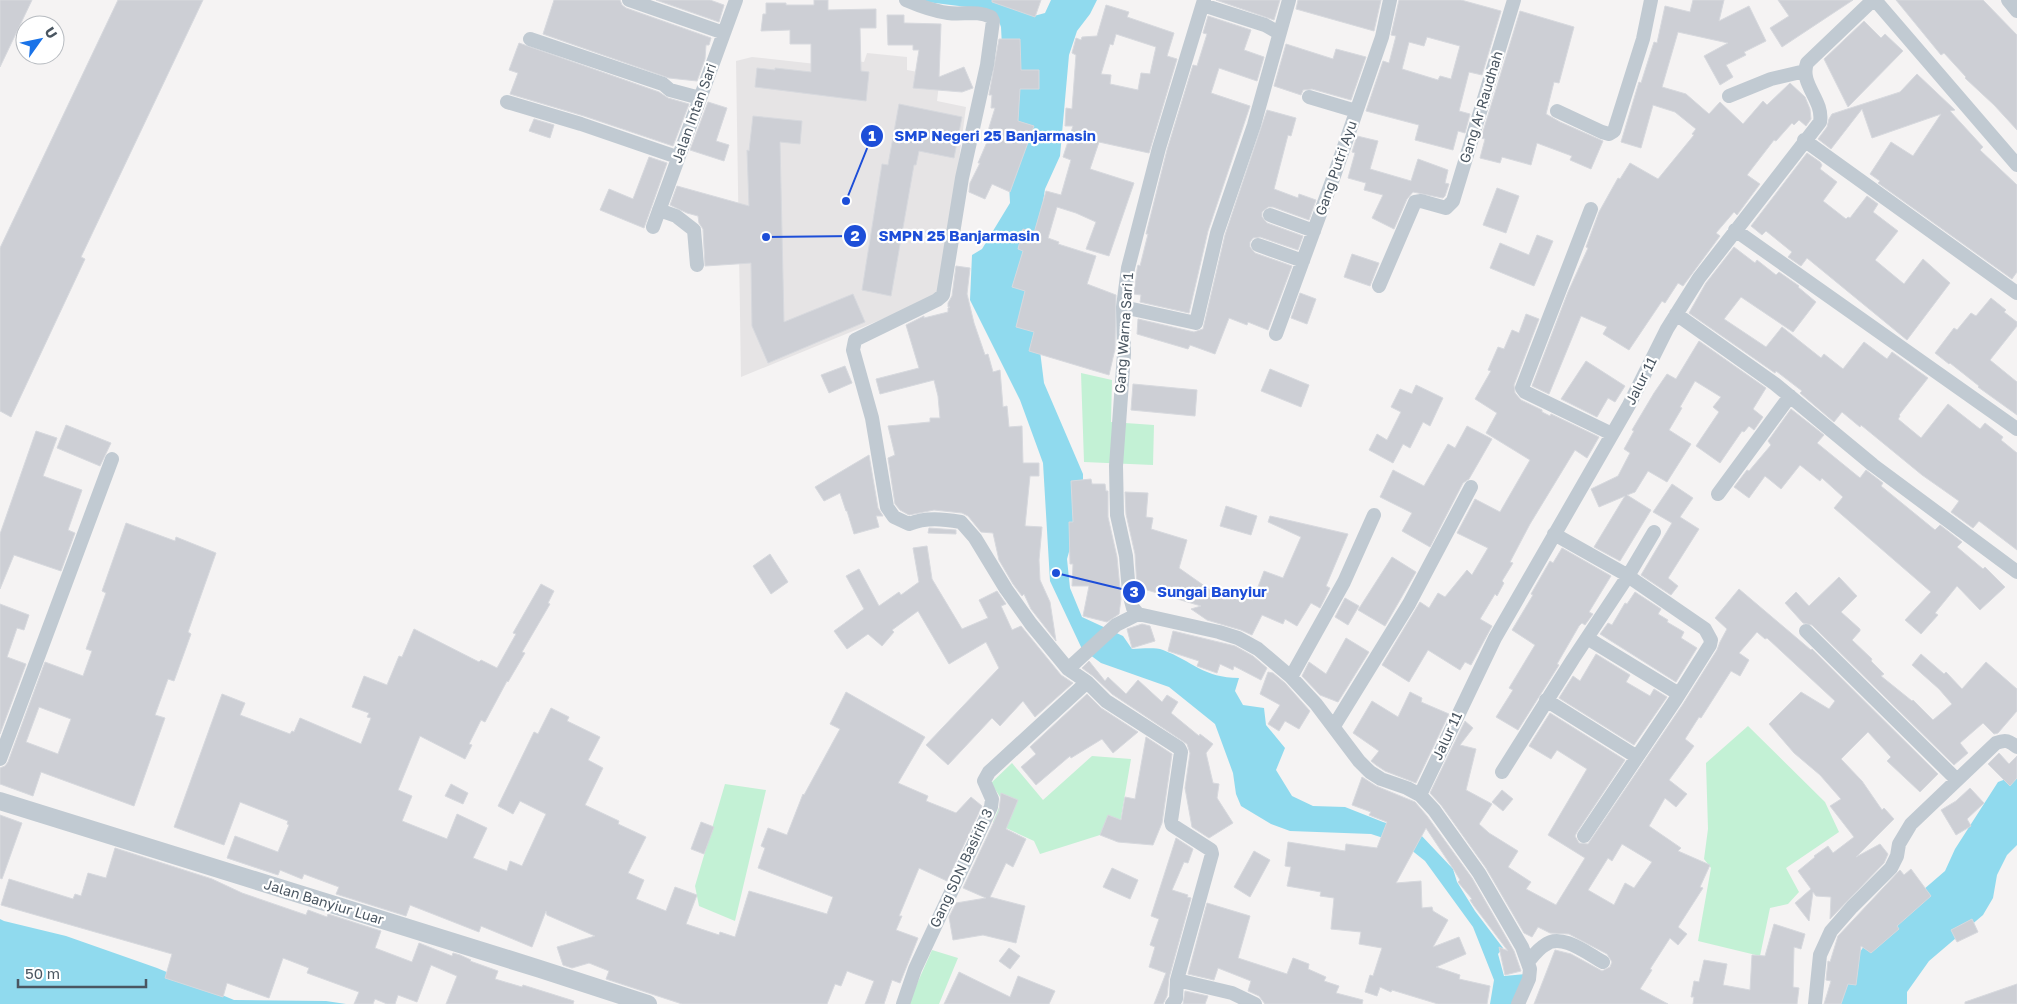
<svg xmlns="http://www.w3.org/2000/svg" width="2017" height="1004" font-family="'Golos Text',sans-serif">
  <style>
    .education { fill: #e6e4e5 }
    .green { fill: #c3f1d5 }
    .water { fill: #90daee }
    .building { fill: #cdcfd5; stroke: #d7d9de; fill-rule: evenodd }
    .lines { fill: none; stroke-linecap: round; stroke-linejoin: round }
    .minor { stroke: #c1cad2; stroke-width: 14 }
    .tertiary { stroke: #c1cad2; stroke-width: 18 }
    .labels { text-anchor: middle; stroke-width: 4.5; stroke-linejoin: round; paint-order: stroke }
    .street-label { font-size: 14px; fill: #4a5661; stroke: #fff }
    .leader { fill: none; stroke: #1d4ed8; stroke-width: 2 }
    .callout-dot { fill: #1d4ed8; stroke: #fff; stroke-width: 2 }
    .mark-label { font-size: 15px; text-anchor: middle; font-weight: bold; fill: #fff }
    .callout-label { font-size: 15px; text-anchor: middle; font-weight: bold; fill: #1d4ed8; stroke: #fff; stroke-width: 4.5; stroke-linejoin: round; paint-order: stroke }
  </style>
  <rect width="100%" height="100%" fill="#f5f3f3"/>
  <path class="education" d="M867,53L907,57V70L940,76L937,101L966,107L941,295L741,377L736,61L752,57L825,65L829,58L864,62Z"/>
  <path class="green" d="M1081,373L1112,380L1111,422L1154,425L1153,465L1084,462Z
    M1748,726L1825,802L1839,832L1786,868L1799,892L1788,904L1770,908L1760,956L1698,941L1711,868L1704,859L1708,829L1706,763Z
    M1092,756L1131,759L1119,829L1040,854L1034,841L993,822L1002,800L991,783L1012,763L1043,800Z
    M725,784L766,790L735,921L699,906L695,886Z
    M932,950L958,958L939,1004H908Z"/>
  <path class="water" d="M923,0H994L1034,16L1045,13L1051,0H1097L1090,14L1077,31L1069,55L1060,156L1045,189L1038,235V335L1044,383L1083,474V486L1078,520L1067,559L1070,588L1082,617L1123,636L1132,649C1141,649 1154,647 1163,650C1192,661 1204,678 1239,678L1235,691L1243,705L1264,708L1266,725L1285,748L1276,770L1292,796L1313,806L1345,807L1383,822L1419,833L1453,869L1457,882L1475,911L1503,948L1498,954L1504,976L1527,974L1514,1004H1490L1494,980L1473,927L1425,861L1405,845L1371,834L1290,831L1271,824L1241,806L1236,794L1233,773L1215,724L1169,687L1101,663L1082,649L1050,581L1043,463L1020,400L970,300L972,255L982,249L1010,203L1001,27L997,16L975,8L927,2Z
    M2017,775V845L2007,855L1997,875L1993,898L1983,915L1929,961L1907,992V1004H1838L1844,976L1872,934L1945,871L1955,849L1998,782Z
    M0,919L4,921L66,936L157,968L234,1000L326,1001L346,1004H0Z"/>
  <path class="building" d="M0,0H32L0,67Z
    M118,0H203L81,257L85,259L11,417L0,411V248Z
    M554,0H620L622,5L626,8L711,38L709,45H706L705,59L697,81L669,78L543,34Z
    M656,0H710L724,5L719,22Z
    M814,0H828V10L876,9V28H860L861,71L869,72L866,101L755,87L757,68L775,70V68L811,72V44H790V30L761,31L763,14H766V3H786V5H814Z
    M992,0H1041L1035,17L992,2Z
    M1216,0H1280L1274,20Z
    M1298,0H1381L1374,31L1296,9Z
    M1399,0H1461L1501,11L1482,75L1469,72L1459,111L1470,114L1465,133L1458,131L1453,150L1415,140L1419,125L1366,111L1383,61L1389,63L1396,36L1391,35ZM1427,37L1460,46L1451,79L1440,76L1438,80L1402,69L1409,42L1424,46Z
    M1693,0H1724L1719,21L1749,6L1766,41L1744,52L1746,55L1726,65L1733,77L1720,85L1704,56L1728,43L1678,32L1662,87L1686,94L1709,114L1720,102L1743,124L1763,101L1767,105L1790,83L1805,97L1810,109L1811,119L1806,126L1799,120L1794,125L1792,123L1776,141L1774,140L1747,175L1760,184L1737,215L1734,212L1716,233L1720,236L1683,286L1678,283L1665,303L1662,301L1629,350L1603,334L1607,327L1581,316L1549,394L1532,386L1568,292L1588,248L1586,247L1599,212L1618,178L1620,179L1630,163L1658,179L1694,135L1692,134L1696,129L1675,112L1653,105L1641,148L1621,142L1639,82L1641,83L1654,42L1657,43L1665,6L1690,12Z
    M1778,0H1853L1782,47L1770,28L1789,16Z
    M1896,0H1983L2017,35V130L1994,105L1965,78L1966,77L1944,53L1941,55Z
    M1106,5L1129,12L1127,17L1174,33L1167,56L1177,59L1149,153L1099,142L1090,169L1134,183L1109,256L1086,249L1096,222L1076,213L1057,207L1048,238L1059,242L1058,244L1096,256L1087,284L1116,295L1115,349L1109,375L1029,351L1034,332L1016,327L1025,291L1012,287L1023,251L1018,249L1023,229L1034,233L1046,191L1061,195L1071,160L1063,157L1073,126H1065L1066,108L1072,109L1076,55L1072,53L1076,38L1081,40L1082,37L1097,36ZM1116,34L1156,47L1150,74L1141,73L1138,90L1110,84L1111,75L1101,74L1110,44L1113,45Z
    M1520,11L1574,27L1559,83L1554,82L1546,114L1560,122L1603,141L1591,169L1570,160L1572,156L1537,143L1531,165L1502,157L1500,163L1480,158L1485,139L1481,138Z
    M887,15H904V23L941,24L939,77L964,67L973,88L962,92L913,88L919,50H913V45H888Z
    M1208,16L1251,30L1244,50L1264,57L1257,81L1219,68L1211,93L1250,106L1208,231L1189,313L1140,302L1141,295L1134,294L1137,270L1138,265L1140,266L1148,234H1146L1167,150L1193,65L1197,66L1207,34L1203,33Z
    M1864,21L1881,38L1885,34L1903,51L1848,107L1824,59Z
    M999,39H1020L1021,70H1039V89H1020L1018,121L1034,126L1010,192L992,184L985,199L969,192L970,183L980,163H978L990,135L987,134L995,108H991L992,95H989Z
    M519,43L659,92L668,98L689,104L673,146L584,116L510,94L518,73L509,70Z
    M1286,44L1333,59L1336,49L1366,57L1351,100L1312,89L1303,90L1301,95L1274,86Z
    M1917,74L1955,110L1950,111L1983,147L1980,150L2017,185V272L2012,279L1878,183L1880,181L1870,174L1891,142L1913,156L1941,114L1872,138L1862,109L1831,149L1818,139L1827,127L1829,119L1832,114L1900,92Z
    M708,102L727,108L716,141L729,145L724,161L690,150Z
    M899,104L962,117L954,158L919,151L916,165H914L891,296L862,290L882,164L888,165Z
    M1267,110L1296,118L1291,136L1288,135L1274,189L1298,198L1299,194L1316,200L1309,220L1273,207H1268L1262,212V217L1267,223L1303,236L1298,250L1260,237L1253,238L1250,242V247L1255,253L1292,266L1268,330L1248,322L1247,325L1229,318L1215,354L1190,345L1188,349L1137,334L1138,319L1194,332L1203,329L1225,235Z
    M753,116L802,121L800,144L780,142L784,322L853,294L865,322L768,363L752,326L751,263L705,266L703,229L699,223L698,216L687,213L670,205L677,186L749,206L747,150L749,151Z
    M534,119L554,125L550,138L529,131Z
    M1357,136L1378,141L1370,169L1411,181L1418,159L1448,170L1445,183L1449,184L1445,196L1443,198L1413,192L1407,199L1394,229L1372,218L1383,195L1364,190L1366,183L1348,178L1355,153L1352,152Z
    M1807,153L1820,162L1822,165L1820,169L1837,182L1823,201L1846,219L1848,217L1850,218L1867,196L1878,204L1873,212L1898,231L1875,260L1904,284L1923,259L1950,283L1907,340L1807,258L1801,266L1788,257L1792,252L1766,231L1762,235L1751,226Z
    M649,157L667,163L644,228L600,210L609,189L633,199Z
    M1497,188L1519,196L1506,233L1483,225Z
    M1537,235L1553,241L1534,286L1490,268L1500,243L1529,255Z
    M1734,247L1755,263L1757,260L1776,275L1779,272L1799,286L1798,287L1816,302L1793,332L1741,297L1724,319L1766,347L1782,327L1821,358L1824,354L1843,369L1864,342L1887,359L1892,352L1928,378L1899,415L1900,416L1898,419L1921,438L1948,404L1980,429L1985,423L2003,437L2001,440L2017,453V550L1979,521L1973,528L1951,512L1959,501L1922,475L1861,425L1860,427L1842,412L1834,422L1800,393L1802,391L1776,371L1775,373L1689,313L1706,283Z
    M1352,254L1379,263L1370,286L1344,277Z
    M956,266L970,268L967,294L974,323L985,355L988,354L993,372L1000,370L1003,407L1007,406L1009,427L1022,426L1023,463H1039V476H1030L1025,526L1042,527L1039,560L1040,580L1050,602L1056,641L1031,609L1024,594L1022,596L1013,584L999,560L993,533L981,532L968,516L962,513L934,510L909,515L900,510L895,504L888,458L895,455L888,426L930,422V418H940L938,396L934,380L880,394L876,379L919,368L906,325L924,316V318L948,312V308L950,307H948V303L952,296Z
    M1300,293L1316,299L1307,324L1291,318Z
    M1991,298L2006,310L2004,312L2017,322V326L1990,360L2017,382V415L1978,387L1979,386L1950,363L1949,364L1935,353L1954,328L1957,330L1971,313L1976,316Z
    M1526,314L1539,319L1514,385L1515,393L1521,400L1542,410V412L1550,416L1551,414L1599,437L1587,458L1575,450L1530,524L1510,562L1513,563L1502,581L1504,583L1497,596L1495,594L1480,619L1492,626L1471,665L1465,662L1460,670L1428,650L1409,682L1382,665L1420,602L1429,608L1438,593L1445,597L1467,570L1472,575L1488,548L1457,533L1475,499L1500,512L1530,460L1486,433L1497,413L1475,399L1491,371L1488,370L1498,347L1504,349L1512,330L1519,333Z
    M1699,341L1766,388L1753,409L1763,417L1754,430L1749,426L1744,432L1742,431L1720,463L1696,446L1719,412L1713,407L1721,397L1695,381L1680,407L1682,408L1669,430L1691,444L1667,482L1648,471L1635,492L1627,495L1651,510L1620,561L1594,547L1625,496L1599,507L1591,489L1618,476L1630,453L1624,449L1634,431L1632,430L1654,393L1667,374L1676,379Z
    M1586,361L1625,386L1615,402L1608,398L1597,417L1561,399Z
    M845,366L852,383L829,393L821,375Z
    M1270,369L1309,385L1301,407L1261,391Z
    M1133,384L1197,390L1195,416L1131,410Z
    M1416,385L1443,398L1430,426L1423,422L1410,448L1403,444L1393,463L1369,450L1377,434L1387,440L1401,412L1391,407L1400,389L1412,394Z
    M1791,409L1824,435L1817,443L1860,478L1866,470L1883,483L1881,486L1935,530L1940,525L1962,542L1957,547L1983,569L1985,567L2005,587L1980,610L1957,586L1935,613L1938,615L1921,634L1905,620L1931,592L1834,508L1843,497L1822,478L1820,481L1800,465L1781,489L1765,476L1749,498L1734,487L1747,470L1749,471L1771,445L1768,441Z
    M66,425L111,443L100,466L57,448Z
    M1467,426L1492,439L1469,479L1463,483L1430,547L1402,531L1412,513L1380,497L1393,470L1424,486L1448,444L1455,448Z
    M36,431L57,438L43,476L82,490L68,530L75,533L61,571L14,555L0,589V534Z
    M869,455L878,508L883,516H876L879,527L854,534L847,511H846L840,493L824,501L815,487Z
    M1091,479L1092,484H1105L1106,491H1108V517L1117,557L1121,599L1119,614L1107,622L1083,616L1089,586H1072L1073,564H1070L1069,522H1073L1071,481Z
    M1672,484L1693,498L1680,517L1699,529L1668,578L1678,586L1671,595L1641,575L1672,523L1653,512Z
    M1125,492L1148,493L1146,517L1153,518L1151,529L1187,540L1179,568L1223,599L1226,590L1253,600L1264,571L1283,578L1301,537L1268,522L1270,516L1348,534L1326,586L1330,588L1320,608L1311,603L1297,626L1285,619L1283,624L1262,615L1252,635L1241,630L1207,620L1191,609L1201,606L1137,587L1135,554L1126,514Z
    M1226,506L1257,516L1251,535L1220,526Z
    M126,523L175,541L176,537L216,553L188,632L191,634L174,681L168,679L155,715L165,718L134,806L41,772L33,796L0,784V768L5,766L8,762L45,662L83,676L92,651L86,649L106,593L102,591ZM39,707L71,719L58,754L26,742Z
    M929,528L956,530V534L928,533Z
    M927,546L932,579L962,629L988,618L979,600L997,591L1006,604L1001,606L1012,630L1021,626L1061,675L1073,683L1035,717L1023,701L1000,726L992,718L948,765L926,745L999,668L986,642L949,664L918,611L892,630L894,632L882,646L868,634L847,649L834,631L864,609L846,576L859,569L879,606L899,592L901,595L919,582L913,548Z
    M1562,548L1611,576L1589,612L1593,614L1585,625L1582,623L1579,626L1557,664L1559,665L1518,730L1496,717L1513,690L1509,688L1535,645L1512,630L1533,595L1531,594L1550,561L1553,563Z
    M770,554L788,582L771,594L753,566Z
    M1392,557L1416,572L1385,626L1358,610Z
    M1839,577L1857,596L1841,612L1860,629V631L1852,640L1872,659L1871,661L1884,674L1881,676L1912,701L1913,700L1933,720L1952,704L1939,689L1912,665L1921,654L1944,674L1946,672L1962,689L1986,662L2017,689V711L1998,733L1994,734L1983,723L1960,743L1968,753L1954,765L1812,625L1803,623L1785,603L1796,592L1809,606Z
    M541,584L554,591L548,603L550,604L522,652L525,653L508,682L507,681L485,722L481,720L469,744L472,745L465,759L420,736L398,790L412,796L402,821L447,839L457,814L487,828L473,858L507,871L510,861L522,866L546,814L520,801L513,814L498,806L534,732L538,734L551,708L569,717L567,721L600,737L588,760L603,768L585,805L619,821L618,824L646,837L628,873L644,880L636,899L666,911L675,887L697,895L686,924L719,935L720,932L735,937L749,891L827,914L833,897L758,868L765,848L761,846L768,828L787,835L803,794L804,795L840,729L830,724L846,692L925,737L898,783L928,796L926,801L956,813L971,797L982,806L947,881L919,868L899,916H902L896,930L918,938L900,983L892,980L884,1004H865L874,981L847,971L841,986L835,984L827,1004H682L606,979L609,971L589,963L572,968L563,965L557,947L595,936L547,915L546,911L532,947L481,926L479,932L410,905L406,916L336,894L339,887L304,874L302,879L280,870L278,875L227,858L235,836L278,852L289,825L287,824L288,821L240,802L224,845L174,827L222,694L245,703L240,715L290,734L292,731L294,732L300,718L361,744L371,718L367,717L369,713L352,707L364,676L387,685L399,656L402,657L414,629L479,662L481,660L497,668L516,634L513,633Z
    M1739,589L1811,650L1812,649L1938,774L1920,792L1887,761L1891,757L1868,732L1841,759L1862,781L1882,810L1884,808L1894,819L1856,857L1880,844L1888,854L1884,863L1830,919L1831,897L1816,896L1813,892L1809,921L1795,903L1811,889L1798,871L1815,857L1814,856L1828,846L1833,853L1854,837L1830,806L1841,799L1820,775L1794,753L1769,724L1801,692L1829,709L1835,701L1767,638L1765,639L1757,632L1739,653L1749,660L1740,676L1731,671L1701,718L1699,717L1685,739L1694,746L1669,780L1687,794L1676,807L1665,798L1649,826L1681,848L1678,851L1710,865L1700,887L1703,888L1678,927L1687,934L1678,945L1670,938L1650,969L1652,970L1640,989L1668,1004H1534L1555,950L1571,954L1602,971L1610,967L1612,962L1607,954L1569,934L1550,933L1538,927L1532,937L1524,933L1486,868L1441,805L1430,793L1465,721L1473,728L1460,745L1476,749L1466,790L1492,804L1479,824L1489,833L1518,851L1508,867L1531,882L1526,889L1556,905L1585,858L1548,835L1587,769L1557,750L1551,759L1529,746L1550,713L1625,760L1577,832L1575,836L1579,843L1588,844L1683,704L1717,650L1720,642L1727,629L1715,618ZM1622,844L1652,862L1634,888L1625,883L1614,905L1588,890L1608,858L1612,861Z
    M1635,592L1661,609L1658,614L1668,620L1667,622L1684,632L1681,638L1697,648L1676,682L1600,634L1608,623L1612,625L1625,603L1627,604Z
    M1345,598L1359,606L1348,625L1335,617Z
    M0,604L29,615L24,630L17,628L7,657L26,664L0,734Z
    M1142,624L1150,626L1155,641L1132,648L1127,629Z
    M1173,631L1235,646L1253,656L1267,668L1261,680L1234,666L1233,670L1220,664L1217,673L1197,666L1199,661L1168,651Z
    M1346,638L1369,652L1338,702L1320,695L1302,676L1309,662L1326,674Z
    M1596,654L1630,675L1626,682L1650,696L1654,689L1667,697L1634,745L1559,698L1573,676L1580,681Z
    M1089,661L1105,681L1108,677L1126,694L1138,680L1162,702L1167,695L1178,702L1171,713L1199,736L1200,734L1213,744L1206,753L1213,783L1219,784L1217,798L1233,823L1209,838L1192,827L1185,788L1190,753L1187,744L1112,694L1093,676L1082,668Z
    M1268,672L1273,673L1285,683L1310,711L1299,729L1285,721L1279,731L1268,724L1280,705L1260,694Z
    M1410,692L1422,698L1421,702L1449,714L1416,783L1385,771L1376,765L1371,761L1379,751L1353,733L1372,701L1398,717Z
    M1087,694L1101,708L1138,732L1113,753L1102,739L1071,758L1070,756L1036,785L1021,767L1036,754L1030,747Z
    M1146,737L1172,754L1162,823L1153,845L1118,842L1100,835L1108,815L1121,820L1125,797L1135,799Z
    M1999,753L2009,764L2017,756V778L2010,786L1988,764Z
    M1362,777L1376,786L1415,802L1427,816L1472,878L1514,951L1521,971L1505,975L1499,947L1508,951L1474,906L1470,900L1472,899L1458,882L1460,880L1454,870L1426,828L1396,883L1421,881L1422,908L1432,907L1433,911L1448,920L1433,947L1459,937L1466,954L1436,967L1460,975L1459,979L1490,986L1487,1004H1438L1392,990L1391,992L1380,987L1377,996L1365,992L1370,975L1373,976L1382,948L1359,944L1361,932L1331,929L1334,898L1320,896L1321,892L1287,886L1291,867L1285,866L1288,842L1345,851L1346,844L1377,848L1387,822L1369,815L1371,812L1352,805Z
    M451,784L468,793L463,804L445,796Z
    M1970,788L1984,803L1967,819L1971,826L1956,835L1941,810L1956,801Z
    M1502,790L1513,799L1503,811L1492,802Z
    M1001,793L1018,800L1006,829L1026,839L1013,867L1006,863L990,897L1025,906L1016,943L983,935L953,940L949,917L956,903L986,898L963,888L999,811Z
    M0,815L22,823L2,879L0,878Z
    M701,822L714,827L704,854L691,849Z
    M1176,838L1193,849L1188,863L1184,862L1172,890L1188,895L1187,897L1191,898L1169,978L1167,996L1163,1004H1154L1166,973L1149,967L1155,947L1150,945L1159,919L1151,916Z
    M115,848L212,879L242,893L306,915L308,910L327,917L328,914L381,931L375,948L412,962L419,943L452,956L453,953L460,955L471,960L470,961L498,971L495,979L522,987L523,985L574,1001L573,1004H446L457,976L431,965L417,1002L398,995L395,1004H387L375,999L373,1004H354L359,992L307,973L309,968L283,958L269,998L227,983L223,997L165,978L172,954L1,905L9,879L73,899L75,894L81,896L88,873L106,878Z
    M1254,851L1270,860L1250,897L1234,887Z
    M1112,868L1138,880L1130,899L1103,887Z
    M1911,869L1931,896L1897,926L1899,929L1871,953L1861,946L1856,985L1848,984L1841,1004H1824L1831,981L1826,980L1828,961L1830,962L1838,936L1900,870L1904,875Z
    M1207,903L1250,916L1238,958L1287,974L1293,958L1309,964L1308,969L1326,977L1324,981L1339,986L1336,993L1363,1000L1362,1004H1265L1259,996L1248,991L1251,981L1218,968L1214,980L1188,974Z
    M1972,919L1978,932L1957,942L1951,930Z
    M1774,924L1805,934L1801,949L1794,947L1793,987L1799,988L1797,1004H1693L1694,997H1691L1694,981L1699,982L1704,960L1727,964L1723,985L1750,990L1752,955L1765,956Z
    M1009,948L1020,956L1010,969L999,961Z
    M959,972L1010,997L1018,976L1055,991L1049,1004H944Z
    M2017,984V1004H1965V1002Z
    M1185,991L1208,996L1205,1004H1183Z"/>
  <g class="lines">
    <path class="minor" d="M629,0L724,33
      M906,0C920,6 933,11 948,13C963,15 977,10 991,17L993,21L987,65L962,178L943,295L937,300L861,337L855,340L853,350L872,418L887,507L894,517L909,524C926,517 943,519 961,522L975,538L1006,589L1031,624L1068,669L1087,682L1106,701L1179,748L1181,752L1171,821L1172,825L1211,850L1212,854L1177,980L1232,993L1255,1004
      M1875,0L2017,165
      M2008,0L2017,11
      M1203,5L1265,25L1279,33
      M530,39L663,84L670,90L700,98
      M1729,96L1771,79L1805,71
      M1309,97L1356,111
      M507,102L581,124L677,157
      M1557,111L1602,132L1609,134L1614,131L1643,39L1651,0
      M1804,140L2017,293
      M1591,209L1522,388L1525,392L1612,434
      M659,210L676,216L694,230L697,265
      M1270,215L1314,231
      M653,227L736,0
      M1735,230L2017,429
      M1258,245L1303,261
      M1379,286L1415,202L1421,201L1446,208L1453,201L1514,0
      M1123,307L1196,323L1217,233L1254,125L1289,0
      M1676,314L1775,384L1873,465L2017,572
      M1276,334L1335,173L1382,37L1390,0
      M1718,494L1790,396
      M1554,534L1625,574L1705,629L1711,640L1710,645L1676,699L1584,836
      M1138,614L1133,608L1129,593L1126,556L1117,515L1116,466L1124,354L1123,307L1128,268L1159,148L1204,0
      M1806,631L1957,780
      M1587,638L1679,694
      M1068,669L1116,625L1138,614L1219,632L1238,638L1258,649L1291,677L1316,704L1359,761L1370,772L1381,779L1407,788L1420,795L1434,810L1479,873L1522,947L1530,969L1529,979L1518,1004
      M1291,677L1344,582L1374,515
      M1546,700L1637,757
      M1334,726L1409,604L1471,487
      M0,759L112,459
      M1502,772L1573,659L1628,576L1654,532
      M1420,795L1495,638L1629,405L1667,329L1699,278L1820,122C1824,100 1799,84 1807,63L1873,0
      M1528,962C1533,956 1538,949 1545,945C1561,932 1588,954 1603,962
      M903,1004L915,969L991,807L992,799L984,781L989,772L1087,682
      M1172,1004L1176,999L1177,980
      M1815,1004L1820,955L1831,931L1852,907L1891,868L1897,856L1899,844L1911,824L1996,743C2006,739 2009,741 2017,747"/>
    <path class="tertiary" d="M0,801L540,969L648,1004"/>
  </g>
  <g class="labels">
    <g class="street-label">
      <text transform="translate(1481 107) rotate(-73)" y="5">Gang Ar Raudhah</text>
      <text transform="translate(694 113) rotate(-70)" y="5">Jalan Intan Sari</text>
      <text transform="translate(1336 168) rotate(-71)" y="5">Gang Putri Ayu</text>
      <text transform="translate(1124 333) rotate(-86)" y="5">Gang Warna Sari 1</text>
      <text transform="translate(1641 381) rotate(-63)" y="5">Jalur 11</text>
      <text transform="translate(1447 736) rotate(-65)" y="5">Jalur 11</text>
      <text transform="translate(961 868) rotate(-65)" y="5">Gang SDN Basirih 3</text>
      <text transform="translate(324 902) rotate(17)" y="5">Jalan Banyiur Luar</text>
    </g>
  </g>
  <path class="leader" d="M846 201L872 136M766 237L855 236M1056 573L1134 592"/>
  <g class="callout-dot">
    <circle cx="846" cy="201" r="5"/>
    <circle cx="766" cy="237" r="5"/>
    <circle cx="1056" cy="573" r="5"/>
    <circle cx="872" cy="136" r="12"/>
    <circle cx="855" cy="236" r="12"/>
    <circle cx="1134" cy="592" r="12"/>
  </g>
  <g class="mark-label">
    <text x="872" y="141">1</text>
    <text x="855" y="241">2</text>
    <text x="1134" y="597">3</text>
  </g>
  <g class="callout-label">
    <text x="995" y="141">SMP Negeri 25 Banjarmasin</text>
    <text x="959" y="241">SMPN 25 Banjarmasin</text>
    <text x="1212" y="597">Sungai Banyiur</text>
  </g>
  <g transform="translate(40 40) rotate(57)"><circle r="24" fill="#ffffff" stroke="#b7bbc0"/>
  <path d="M0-4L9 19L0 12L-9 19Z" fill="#1a73e8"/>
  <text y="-8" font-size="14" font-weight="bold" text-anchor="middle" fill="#4a5661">U</text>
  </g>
  <path d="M18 979v8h128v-8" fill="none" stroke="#4a5661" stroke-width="2.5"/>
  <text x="25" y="979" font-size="15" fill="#4a5661" stroke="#ffffff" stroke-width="4" paint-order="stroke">50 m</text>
</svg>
